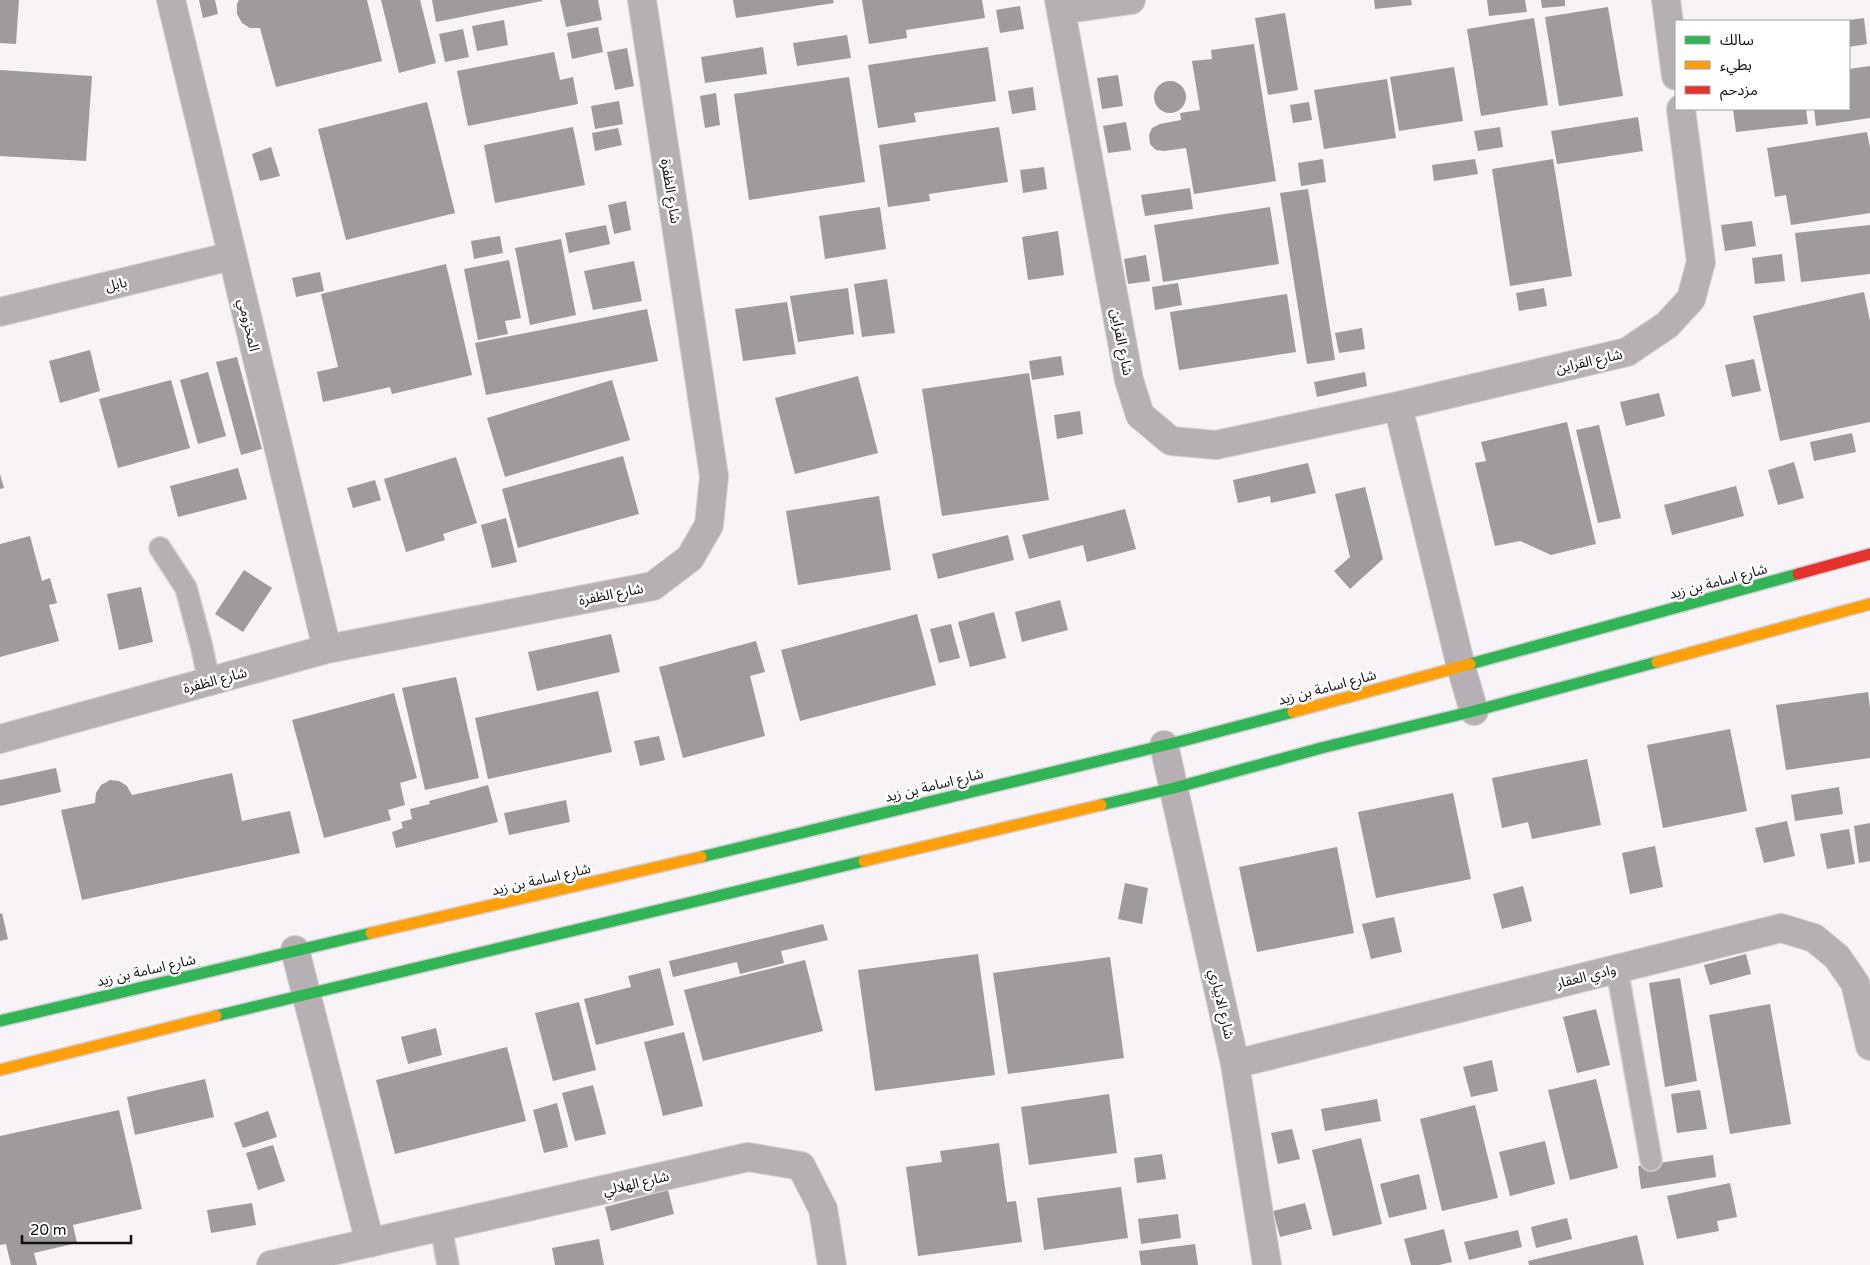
<svg xmlns="http://www.w3.org/2000/svg" width="1870" height="1265" font-family="'Varela Round','Noto Sans Arabic',sans-serif">
  <style>
    .building { fill: #9e9a9d }
    .lines { fill: none; stroke-linecap: round; stroke-linejoin: round }
    .lane-casing { stroke: #d2d0d2; stroke-width: 24 }
    .street-casing { stroke: #d2d0d2; stroke-width: 30 }
    .fast-casing { stroke: #d2d0d2; stroke-width: 14 }
    .slow-casing { stroke: #d2d0d2; stroke-width: 14 }
    .jam-casing { stroke: #d2d0d2; stroke-width: 14 }
    .lane { stroke: #b6b0b5; stroke-width: 21 }
    .street { stroke: #b6b0b5; stroke-width: 28 }
    .fast { stroke: #30b455; stroke-width: 11 }
    .slow { stroke: #ff9f0a; stroke-width: 11 }
    .jam { stroke: #e5322d; stroke-width: 11 }
    .labels { text-anchor: middle; stroke-width: 5; stroke-linejoin: round; paint-order: stroke }
    .street-label { font-size: 14px; fill: #131013; stroke: #fff }
  </style>
  <rect width="100%" height="100%" fill="#f7f3f7"/>
  <path class="building" d="M0,0H19L16,44L0,43Z
    M199,0H215L218,14L203,18Z
    M239,0H367L382,61L276,87L260,28H250L242,23L237,14V4Z
    M381,0H420L436,63L399,73Z
    M432,0H542V1L436,22Z
    M560,0H598L602,20L566,27Z
    M733,0H833L834,3L736,18Z
    M862,0H982L985,18L906,30L907,38L869,44Z
    M1374,0H1411L1412,5L1375,9Z
    M1487,0H1525L1527,12L1489,16Z
    M1541,0H1565V6L1542,8Z
    M1020,6L1024,29L1000,33L996,10Z
    M1608,7L1623,96L1559,106L1545,17Z
    M1285,13L1298,90L1268,95L1255,18Z
    M1534,18L1548,105L1481,116L1467,29Z
    M1864,18L1867,44L1849,47V20Z
    M504,20L508,45L477,51L472,26Z
    M598,27L603,52L572,59L567,33Z
    M463,29L469,57L445,62L439,34Z
    M847,35L851,58L797,66L793,43Z
    M1254,44L1276,181L1194,194L1186,148L1164,151L1156,150L1150,144L1149,135L1152,128L1160,124L1181,120L1180,113L1200,110L1192,61L1212,59L1211,50Z
    M763,47L767,74L705,83L701,57Z
    M988,47L996,101L914,113L916,122L878,128L868,65Z
    M627,48L634,86L615,90L607,52Z
    M554,52L560,80L573,77L578,104L468,126L457,71Z
    M1870,66V118L1816,126L1814,109H1849V69Z
    M1454,67L1463,121L1399,131L1390,77Z
    M0,70L92,76L86,161L0,156Z
    M1118,75L1123,106L1102,109L1097,78Z
    M849,77L865,182L749,200L734,94Z
    M1387,79L1396,138L1324,149L1314,90Z
    M1154 97a16 16 0 1 1 32 0a16 16 0 1 1-32 0Z
    M1033,87L1036,110L1012,114L1008,91Z
    M716,93L720,125L705,128L700,96Z
    M619,101L623,124L595,129L591,106Z
    M427,102L455,213L346,240L318,129Z
    M1309,102L1312,120L1293,123L1290,105Z
    M1733,109H1806L1808,124L1736,132Z
    M1638,117L1643,151L1557,164L1551,131Z
    M1126,122L1131,150L1108,153L1103,126Z
    M573,127L585,185L495,203L484,145Z
    M999,127L1008,182L929,194L930,201L888,207L879,145Z
    M1500,127L1503,147L1478,151L1474,131Z
    M618,128L622,145L595,151L592,133Z
    M1867,132L1870,148V213L1791,225L1786,195L1775,197L1767,148Z
    M271,147L280,176L260,181L252,154Z
    M1323,159L1326,182L1301,186L1298,163Z
    M1475,159L1478,174L1434,181L1432,165Z
    M1553,159L1572,276L1510,286L1492,169Z
    M1044,167L1047,189L1023,193L1020,170Z
    M1190,188L1193,209L1145,216L1141,195Z
    M1308,189L1335,360L1307,364L1280,193Z
    M626,201L631,230L614,234L608,205Z
    M880,207L886,249L825,259L819,216Z
    M1270,207L1279,264L1163,282L1154,225Z
    M1752,221L1756,246L1725,251L1721,225Z
    M606,225L610,244L569,253L565,233Z
    M1870,225V274L1801,282L1795,233Z
    M1058,231L1064,275L1028,280L1022,237Z
    M500,236L503,253L474,259L471,241Z
    M561,239L576,315L530,325L515,248Z
    M1782,254L1785,281L1755,284L1752,258Z
    M1146,255L1150,281L1128,284L1124,259Z
    M509,260L521,318L505,321L508,334L478,340L464,269Z
    M634,261L642,301L593,310L584,271Z
    M446,264L472,375L392,394L390,387L323,402L317,372L338,367L321,294Z
    M320,272L324,291L296,297L292,278Z
    M887,279L895,333L862,337L854,284Z
    M1178,283L1182,305L1155,310L1152,287Z
    M848,288L854,334L798,342L790,296Z
    M1544,288L1547,306L1519,311L1516,293Z
    M1864,292L1870,321V422L1780,441L1753,316Z
    M1287,294L1296,352L1179,370L1170,312Z
    M787,302L796,354L743,361L735,309Z
    M647,309L658,361L486,395L475,343Z
    M1362,328L1365,349L1339,353L1335,333Z
    M90,350L100,391L60,403L49,361Z
    M1061,356L1064,375L1032,380L1029,361Z
    M237,357L262,449L241,455L216,362Z
    M1754,359L1761,391L1732,397L1725,365Z
    M208,372L226,436L198,444L180,380Z
    M1365,372L1367,386L1317,397L1314,382Z
    M1029,373L1049,500L942,516L922,389Z
    M858,376L878,453L795,474L775,398Z
    M171,380L190,448L118,468L99,399Z
    M612,380L630,440L505,477L487,418Z
    M1659,393L1665,416L1626,426L1620,402Z
    M1080,411L1083,434L1057,439L1054,415Z
    M1567,422L1596,544L1551,555L1520,541L1495,546L1475,463L1486,461L1481,442Z
    M1599,425L1621,518L1598,523L1576,430Z
    M1852,433L1856,452L1814,461L1810,442Z
    M623,456L639,514L518,548L502,489Z
    M456,457L477,523L443,534L445,540L406,552L384,479Z
    M1794,462L1804,498L1778,505L1768,470Z
    M1308,463L1316,493L1271,503L1270,496L1238,503L1233,480Z
    M238,468L247,499L178,517L170,486Z
    M0,474L4,488L0,489Z
    M375,480L381,500L353,508L347,488Z
    M1736,486L1744,516L1672,535L1664,505Z
    M1365,487L1383,559L1350,589L1334,571L1350,557L1335,494Z
    M879,496L891,570L798,585L786,511Z
    M1125,509L1136,549L1087,562L1083,545L1029,559L1022,535Z
    M506,518L517,562L492,568L481,525Z
    M1008,535L1014,560L938,579L932,554Z
    M30,536L42,581L50,578L57,603L49,605L59,641L0,657V544Z
    M244,570L272,588L243,632L215,614Z
    M141,587L153,642L119,650L107,594Z
    M1060,600L1068,630L1022,642L1015,612Z
    M994,612L1006,658L970,667L958,622Z
    M917,614L936,685L800,721L781,650Z
    M951,624L960,658L939,663L930,629Z
    M611,634L620,672L537,691L528,652Z
    M756,641L765,672L750,676L765,736L683,758L659,667Z
    M456,677L479,778L425,790L402,688Z
    M598,691L612,752L488,779L475,718Z
    M1868,692L1870,708V758L1786,770L1776,705Z
    M394,693L417,778L400,783L405,805L388,810L391,820L324,838L292,720Z
    M1730,729L1747,811L1663,828L1647,745Z
    M659,736L665,760L640,766L634,741Z
    M1587,759L1601,825L1532,839L1528,822L1502,828L1492,778Z
    M56,768L61,792L0,806V780Z
    M232,773L242,821L290,811L300,853L82,900L61,810L95,803L96,793L101,785L110,780L119,781L127,786L132,795Z
    M488,785L498,822L396,848L392,832L403,828L401,822L412,819L410,809L430,804L429,801Z
    M1839,787L1843,814L1795,821L1791,795Z
    M1453,793L1471,879L1376,898L1358,812Z
    M566,800L570,822L509,835L504,813Z
    M1787,821L1795,856L1764,863L1755,828Z
    M1870,823V861L1859,863L1854,826Z
    M1849,829L1855,864L1827,869L1820,834Z
    M1655,846L1663,887L1630,894L1622,853Z
    M1337,847L1354,933L1257,952L1239,867Z
    M1125,883L1148,888L1142,924L1118,919Z
    M1523,886L1532,921L1502,929L1493,894Z
    M2,913L8,939L0,941V914Z
    M1394,917L1402,952L1371,959L1362,924Z
    M823,924L828,940L781,951L784,963L740,974L737,962L673,977L669,961Z
    M978,954L995,1075L875,1091L858,970Z
    M1746,954L1751,974L1710,985L1704,965Z
    M1110,957L1124,1058L1008,1074L993,973Z
    M805,960L823,1031L703,1061L684,990Z
    M660,968L674,1025L596,1045L584,999L631,987L628,976Z
    M1680,978L1697,1081L1665,1087L1649,983Z
    M579,1002L596,1070L553,1081L535,1013Z
    M1770,1004L1791,1124L1730,1134L1709,1015Z
    M1596,1009L1610,1065L1577,1073L1563,1017Z
    M436,1028L442,1055L408,1064L401,1037Z
    M684,1032L703,1106L663,1116L644,1042Z
    M507,1047L526,1121L395,1154L376,1080Z
    M1492,1060L1498,1091L1471,1097L1463,1067Z
    M205,1079L214,1117L135,1135L127,1097Z
    M1596,1079L1618,1168L1570,1180L1548,1090Z
    M593,1085L606,1134L575,1141L562,1093Z
    M1700,1090L1707,1129L1677,1133L1671,1094Z
    M1109,1094L1117,1153L1029,1165L1021,1107Z
    M1377,1099L1381,1121L1325,1131L1321,1109Z
    M557,1103L568,1147L544,1153L533,1110Z
    M1475,1105L1498,1198L1442,1211L1420,1119Z
    M119,1110L142,1209L73,1225L77,1243L34,1253L37,1265H11L6,1244L0,1245V1136Z
    M268,1111L277,1137L243,1148L234,1123Z
    M1292,1129L1300,1159L1278,1164L1271,1133Z
    M1361,1138L1382,1224L1333,1236L1312,1150Z
    M1545,1141L1555,1184L1510,1196L1499,1152Z
    M999,1143L1007,1202L1016,1201L1022,1242L918,1256L906,1167L942,1162L940,1151Z
    M273,1145L285,1181L258,1190L246,1153Z
    M1162,1154L1166,1179L1137,1183L1134,1158Z
    M1713,1155L1716,1177L1641,1189L1638,1166Z
    M1419,1174L1427,1209L1389,1218L1380,1184Z
    M1730,1183L1737,1217L1717,1221L1719,1231L1677,1239L1667,1196Z
    M1121,1187L1128,1238L1044,1250L1037,1198Z
    M668,1190L674,1214L611,1231L605,1207Z
    M252,1203L256,1225L211,1233L207,1210Z
    M1305,1203L1312,1229L1280,1237L1273,1211Z
    M1178,1214L1181,1238L1141,1244L1138,1219Z
    M1567,1218L1572,1239L1536,1248L1531,1227Z
    M1444,1229L1452,1262L1439,1265H1411L1404,1239Z
    M1518,1230L1522,1247L1469,1260L1464,1242Z
    M1637,1235L1644,1265H1529L1528,1261Z
    M599,1239L604,1265H555L552,1248Z
    M1195,1244L1198,1265H1141L1139,1251Z"/>
  <g class="lines">
    <g class="lane-casing">
      <path id="lane" d="M160,548L186,588L202,648L209,682
        M1617,969L1651,1160
        M441,1227L448,1265"/>
    </g>
    <g class="street-casing">
      <path id="street" d="M171,0L327,649
        M1059,0L1129,380L1140,415L1171,441L1216,445L1398,406L1627,352L1667,325L1691,299L1701,262L1681,109
        M1666,0L1676,76
        M1061,10L1131,0
        M0,312L232,256
        M1398,406L1461,667L1474,711
        M0,739L327,649L653,586L690,558L709,525L714,476L642,0
        M1164,745L1235,1064L1267,1265
        M295,950L370,1243
        M1235,1064L1781,928L1814,938L1837,957L1855,983L1870,1046
        M271,1265L748,1157L801,1166L823,1209L832,1265"/>
    </g>
    <g class="fast-casing">
      <path id="fast" d="M1470,664L1798,574
        M1101,805L1174,788L1325,747L1474,711L1657,662
        M701,857L1186,740L1293,712
        M216,1016L864,861
        M0,1021L371,933"/>
    </g>
    <g class="slow-casing">
      <path id="slow" d="M1657,662L1870,604
        M1293,712L1470,664
        M864,861L1101,805
        M371,933L701,857
        M0,1070L216,1016"/>
    </g>
    <g class="jam-casing">
      <path id="jam" d="M1798,574L1870,554"/>
    </g>
    <use href="#lane" class="lane"/>
    <use href="#street" class="street"/>
    <use href="#fast" class="fast"/>
    <use href="#slow" class="slow"/>
    <use href="#jam" class="jam"/>
  </g>
  <g class="labels">
    <g class="street-label">
      <text transform="translate(671 191) rotate(81)" y="5">شارع الظفرة</text>
      <text transform="translate(116 284) rotate(-13)" y="5">بابل</text>
      <text transform="translate(249 325) rotate(77)" y="5">المخزومي</text>
      <text transform="translate(1122 342) rotate(79)" y="5">شارع القراين</text>
      <text transform="translate(1589 361) rotate(-13)" y="5">شارع القراين</text>
      <text transform="translate(1718 581) rotate(-15)" y="5">شارع اسامة بن زيد</text>
      <text transform="translate(611 594) rotate(-11)" y="5">شارع الظفرة</text>
      <text transform="translate(215 680) rotate(-15)" y="5">شارع الظفرة</text>
      <text transform="translate(1327 687) rotate(-15)" y="5">شارع اسامة بن زيد</text>
      <text transform="translate(934 785) rotate(-14)" y="5">شارع اسامة بن زيد</text>
      <text transform="translate(541 879) rotate(-13)" y="5">شارع اسامة بن زيد</text>
      <text transform="translate(146 970) rotate(-13)" y="5">شارع اسامة بن زيد</text>
      <text transform="translate(1586 976) rotate(-14)" y="5">وادي العقار</text>
      <text transform="translate(1222 1004) rotate(77)" y="5">شارع الابياري</text>
      <text transform="translate(636 1183) rotate(-13)" y="5">شارع الهلالي</text>
    </g>
  </g>
  <rect x="1675" y="20" width="175" height="90" fill="#ffffff" stroke="#a19fa1"/>
  <rect x="1685" y="36" width="25" height="8" fill="#30b455" stroke="#a19fa1"/>
  <text x="1720" y="45" font-size="15" fill="#131013">سالك</text>
  <rect x="1685" y="61" width="25" height="8" fill="#ff9f0a" stroke="#a19fa1"/>
  <text x="1720" y="70" font-size="15" fill="#131013">بطيء</text>
  <rect x="1685" y="86" width="25" height="8" fill="#e5322d" stroke="#a19fa1"/>
  <text x="1720" y="95" font-size="15" fill="#131013">مزدحم</text>
  <path d="M22 1235v8h109v-8" fill="none" stroke="#131013" stroke-width="2.5"/>
  <text x="30" y="1235" font-size="15" fill="#131013" stroke="#ffffff" stroke-width="4" paint-order="stroke">20 m</text>
</svg>
